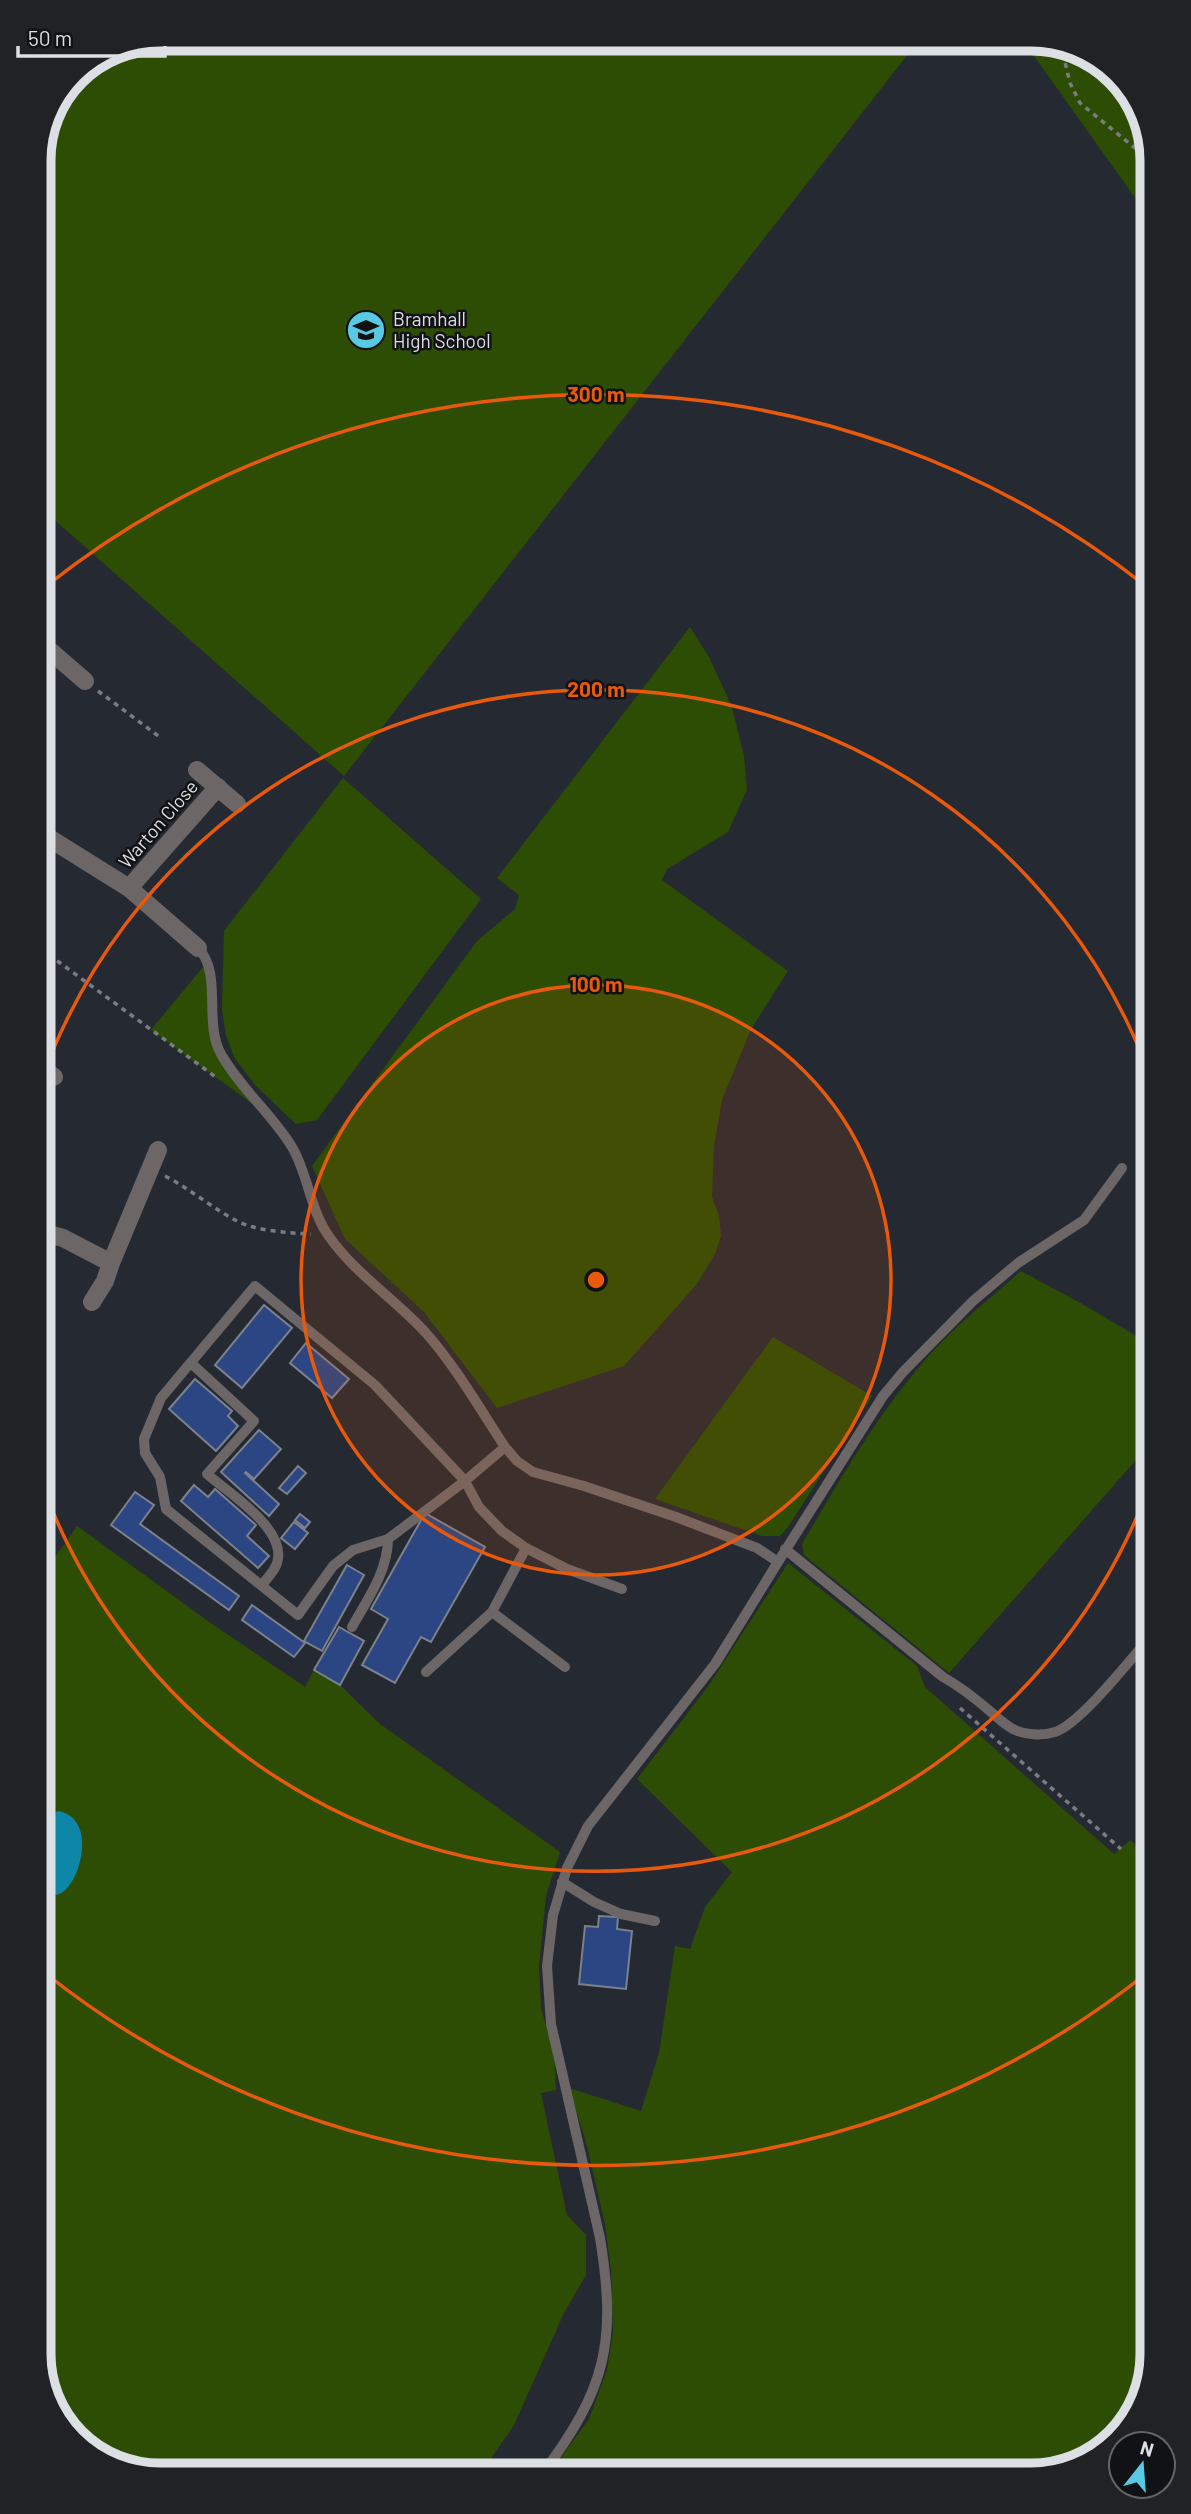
<svg xmlns="http://www.w3.org/2000/svg" width="1191" height="2514" font-family="Barlow,sans-serif">
  <style>
    .green { fill: #2d4d05 }
    .water { fill: #0d86a8 }
    .building { fill: #2c4683; stroke: #7c818c; stroke-width: 2 }
    .lines { fill: none; stroke-linecap: round; stroke-linejoin: round }
    .path { stroke: #797d83; stroke-width: 3.5; stroke-dasharray: 5 5; stroke-linecap: butt }
    .service { stroke: #6c6667; stroke-width: 10 }
    .minor { stroke: #6c6667; stroke-width: 18 }
    .ring { fill: none; stroke: #e8590c; stroke-width: 3.5 }
    .labels { text-anchor: middle; stroke-width: 5; stroke-linejoin: round; paint-order: stroke }
    .poi-label { font-size: 19px; fill: #dcdfe4; stroke: #101216; text-anchor: start }
    .street-label { font-size: 19px; fill: #dcdfe4; stroke: #101216 }
    .rim { fill: none; stroke: #dcdfe4; stroke-width: 9 }
    .centre { fill: #e8590c; stroke: #101216; stroke-width: 3.5 }
    .ring-label { font-size: 21px; text-anchor: middle; font-weight: bold; fill: #e8590c; stroke: #101216; stroke-width: 5; stroke-linejoin: round; paint-order: stroke }
  </style>
  <rect width="100%" height="100%" fill="#252a32"/>
  <path class="green" d="M1022,39H1040L1105,63L1146,120V213Z
    M919,40L344,776L40,507L39,152L74,74L114,48Z
    M1147,332V423L1138,420Z
    M690,627L710,659L732,707L744,756L747,790L728,832L667,869L662,880L788,971L751,1029L722,1100L714,1146L712,1197L719,1216L721,1236L715,1254L697,1284L624,1366L497,1408L424,1312L345,1239L312,1166L477,941L515,909L519,895L497,878Z
    M343,778L481,899L317,1120L296,1124L257,1087L235,1059L226,1036L222,1009L224,931Z
    M208,961L215,1036L265,1113L151,1030Z
    M1021,1271L1084,1305L1150,1344V1444L949,1673L804,1555L802,1544C842,1476 881,1408 934,1350C961,1321 992,1297 1021,1271Z
    M773,1337L872,1396L788,1527L780,1536H762L655,1499Z
    M77,1526L212,1624L305,1687L314,1670L340,1685L380,1724L560,1852L546,1896L539,1966L541,2008L554,2053L556,2090L541,2093L567,2215L586,2235V2275L564,2313L514,2425L481,2473L151,2475L86,2451L45,2394L43,1574Z
    M788,1563L917,1666L925,1687L1114,1854L1130,1840L1151,1858L1152,2355L1132,2422L1071,2469L550,2472L589,2419L607,2370L613,2333L611,2270L605,2224L586,2142L569,2088L641,2111L659,2053L675,1946L690,1949L705,1907L732,1872L637,1779L709,1685Z"/>
  <path class="water" d="M58,1811C99,1818 80,1887 59,1894C54,1896 48,1894 44,1892L43,1820Z"/>
  <path class="building" d="M264,1305L292,1328L242,1388L215,1365Z
    M306,1343L349,1379L332,1398L290,1363Z
    M195,1379L232,1411L228,1416L238,1426L216,1451L169,1409Z
    M259,1430L281,1449L254,1479L246,1472L245,1473L279,1504L269,1516L221,1472Z
    M298,1466L306,1473L287,1494L279,1488Z
    M194,1485L208,1497L215,1489L256,1525L247,1536L269,1556L258,1568L181,1501Z
    M135,1492L154,1505L140,1524L239,1596L229,1610L111,1525Z
    M425,1513L485,1547L431,1642L421,1637L395,1683L362,1665L388,1619L371,1609Z
    M300,1514L310,1522L305,1528L295,1520Z
    M294,1522L308,1533L295,1549L281,1538Z
    M347,1565L364,1575L322,1651L304,1641Z
    M252,1605L305,1643L294,1657L242,1620Z
    M339,1627L364,1641L340,1685L314,1670Z
    M599,1916L618,1917L617,1929L632,1931L626,1989L579,1984L585,1926L598,1927Z"/>
  <g class="lines">
    <path class="path" d="M1057,45L1064,58L1070,83L1080,103L1146,157
      M1146,298L1143,331L1147,385
      M98,691L161,738
      M41,949L217,1078
      M165,1176C190,1189 211,1207 235,1220C255,1231 288,1233 311,1234
      M960,1708L1121,1849"/>
    <path class="service" d="M198,948C223,973 203,1022 221,1054C240,1088 272,1114 292,1147C308,1174 310,1209 328,1235C354,1273 395,1299 426,1333C456,1367 480,1409 505,1447L517,1461L533,1472L584,1486L676,1517L757,1548L778,1562L715,1664L588,1826L567,1868L553,1915L547,1966L551,2024L600,2238C617,2342 606,2389 543,2473
      M191,1363L254,1421L207,1474C229,1493 288,1530 277,1563C275,1571 266,1579 262,1585
      M505,1447L465,1481L388,1539L353,1550L333,1566L298,1615L166,1509L160,1477L145,1453L144,1439L161,1398L255,1286L375,1385L465,1481L479,1507L502,1531L526,1548L567,1569L622,1589
      M785,1549L943,1677C961,1687 976,1699 991,1712C998,1718 1005,1725 1013,1729C1025,1735 1042,1736 1055,1732C1080,1724 1131,1659 1150,1637
      M778,1562L883,1396L903,1372L973,1301L1018,1263L1084,1220L1122,1168
      M492,1612L565,1667
      M352,1627C367,1600 388,1571 388,1539
      M426,1672L492,1612L526,1548
      M562,1882L594,1902L621,1914L655,1921"/>
    <path class="minor" d="M40,642L85,681
      M40,672L52,653
      M197,770L237,804
      M41,833L129,888L198,948
      M129,888L218,787
      M41,1068L54,1077
      M42,1232L63,1238L111,1263L158,1150
      M92,1302L105,1281L111,1263"/>
  </g>
  <circle cx="596" cy="1280" r="295" fill="#e8590c" fill-opacity=".12"/>
  <g class="ring">
    <circle cx="596" cy="1280" r="295"/>
    <path d="M1149 1487A590 590 0 0 1 43 1487M42 1078A590 590 0 0 1 1149 1073"/>
    <path d="M1147 1973A885 885 0 0 1 45 1973M45 587A885 885 0 0 1 1147 587"/>
  </g>
  <defs>
    <g id="school-disc" transform="scale(2.0125)"><circle r="9.5" fill="#58c9e3" stroke="#101216"/><path d="M0-5L7-2L0 1L-7-2ZM-4 1L0 2.5L4 1V4Q0 6-4 4Z" fill="#111"/></g>
  </defs>
  <g fill-rule="evenodd">
    <use href="#school-disc" x="366" y="330"/>
  </g>
  <g class="labels">
    <g class="poi-label">
      <text x="393" y="326">Bramhall<tspan x="393" dy="22">High School</tspan></text>
    </g>
    <g class="street-label">
      <text transform="translate(158 824) rotate(-49)" y="7">Warton Close</text>
    </g>
  </g>
  <path d="M0 0H1191V2514H0ZM160 51H1031A109 109 0 0 1 1140 160V2354A109 109 0 0 1 1031 2463H160A109 109 0 0 1 51 2354V160A109 109 0 0 1 160 51Z" fill="#202226" fill-rule="evenodd"/>
  <path class="rim" d="M160 51H1031A109 109 0 0 1 1140 160V2354A109 109 0 0 1 1031 2463H160A109 109 0 0 1 51 2354V160A109 109 0 0 1 160 51Z"/>
  <circle cx="596" cy="1280" r="10" class="centre"/>
  <g class="ring-label">
    <text x="596" y="402">300 m</text>
    <text x="596" y="697">200 m</text>
    <text x="596" y="992">100 m</text>
  </g>
  <g transform="translate(1142 2465) rotate(17)"><circle r="33" fill="#101216" stroke="#626468" stroke-width="2"/>
  <path d="M0-5L12 26L0 18L-12 26Z" fill="#58c9e3"/>
  <text y="-10" font-size="19" font-weight="bold" text-anchor="middle" fill="#dcdfe4">N</text>
  </g>
  <path d="M18 46v10h147v-10" fill="none" stroke="#dcdfe4" stroke-width="3.5"/>
  <text x="28" y="46" font-size="21" fill="#dcdfe4" stroke="#101216" stroke-width="5" paint-order="stroke">50 m</text>
</svg>
